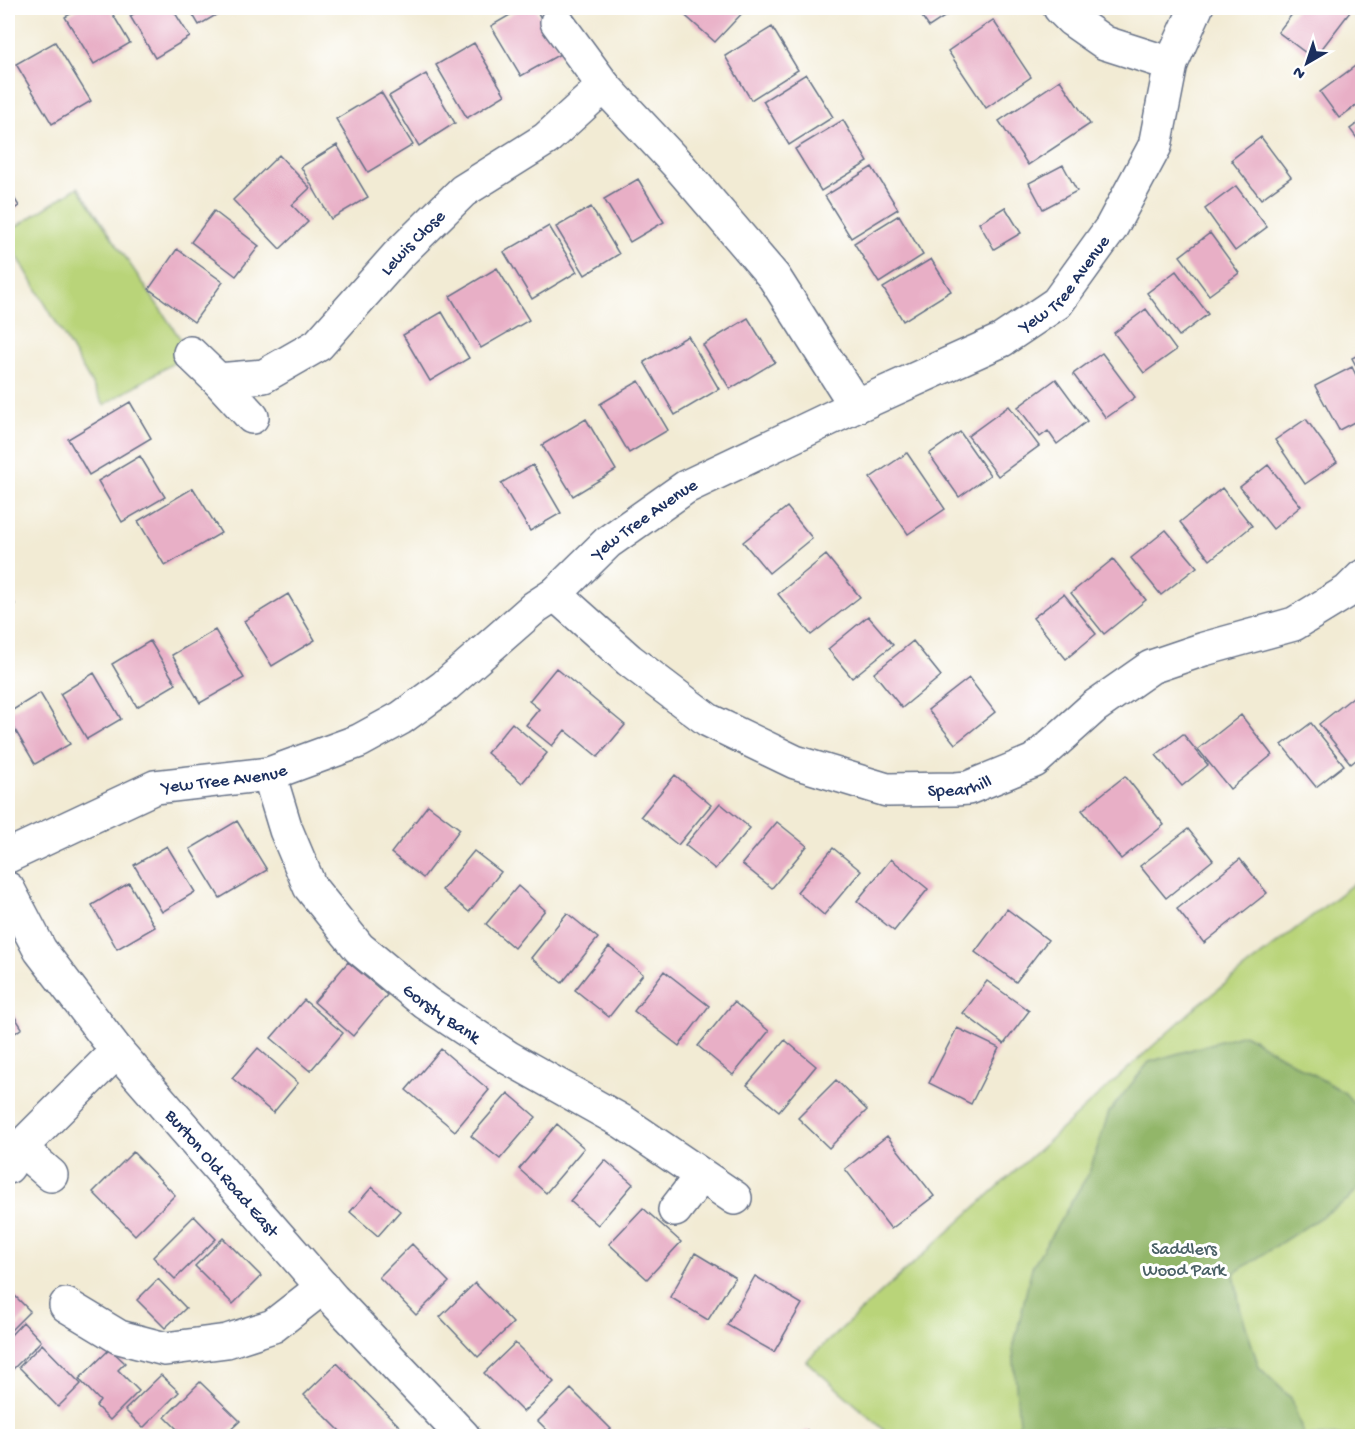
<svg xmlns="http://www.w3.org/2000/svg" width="1370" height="1444" font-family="'Gochi Hand',sans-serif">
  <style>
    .green { fill: #b9d479; stroke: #6a826c; stroke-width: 1.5 }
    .forest { fill: #92b669; stroke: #567264; stroke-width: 1.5 }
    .building { fill: #e8afc6 }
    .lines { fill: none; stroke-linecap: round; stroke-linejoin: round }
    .minor-casing { stroke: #667187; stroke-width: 36 }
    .minor { stroke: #fff; stroke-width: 33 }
    .labels { text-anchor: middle; stroke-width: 6; stroke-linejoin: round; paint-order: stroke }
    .street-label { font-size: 18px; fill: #1b2f5e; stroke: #fff }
    .park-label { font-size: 18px; fill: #4a6166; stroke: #fff }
  </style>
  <rect width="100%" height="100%" fill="#fff"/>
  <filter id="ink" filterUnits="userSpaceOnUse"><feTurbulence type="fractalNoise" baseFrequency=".0167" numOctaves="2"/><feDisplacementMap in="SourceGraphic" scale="12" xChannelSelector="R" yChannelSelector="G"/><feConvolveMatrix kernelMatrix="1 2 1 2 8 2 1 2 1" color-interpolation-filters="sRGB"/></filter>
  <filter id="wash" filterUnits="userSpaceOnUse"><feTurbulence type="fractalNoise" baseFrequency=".008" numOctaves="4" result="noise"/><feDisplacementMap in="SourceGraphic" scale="24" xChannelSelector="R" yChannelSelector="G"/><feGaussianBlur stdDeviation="1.35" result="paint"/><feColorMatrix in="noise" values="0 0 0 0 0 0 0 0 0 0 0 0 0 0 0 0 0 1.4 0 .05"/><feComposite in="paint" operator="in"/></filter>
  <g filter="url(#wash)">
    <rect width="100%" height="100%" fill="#f2ebd4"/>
    <path class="green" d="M78,187L190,353L104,405L8,240V232Z
      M1362,877V1436H891L806,1361L1198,1005Z"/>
    <path class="forest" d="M1244,1034L1345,1093L1362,1113V1184L1349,1199L1234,1273L1240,1308L1259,1367L1291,1398L1304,1436H1020L1013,1349L1032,1267L1089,1173L1109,1112L1149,1062Z"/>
    <g id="blocks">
      <path class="building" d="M81,8H109L130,43L94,64L65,17Z
        M144,8H172L190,37L155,58L130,16Z
        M189,8H228L199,25Z
        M522,8H535L562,53L521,76L491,26Z
        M682,8H747L715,42L679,10Z
        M916,8H958L929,27Z
        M1297,8H1353L1314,59L1278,32Z
        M993,20L1031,77L986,108L948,51Z
        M772,27L798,70L751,100L725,56Z
        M55,42L91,101L52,124L16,64Z
        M474,43L505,95L467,118L436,65Z
        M1362,61V101L1339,118L1320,92Z
        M426,74L455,123L419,146L389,96Z
        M806,74L833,117L789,145L763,101Z
        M1060,80L1090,124L1028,165L999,121Z
        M381,92L413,145L368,172L336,119Z
        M843,120L868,162L821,191L795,149Z
        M1362,120V145L1350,129Z
        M1261,137L1291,177L1261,199L1231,160Z
        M337,145L368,197L331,219L301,167Z
        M279,155L310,188L292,205L308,222L280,249L233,200Z
        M1063,165L1077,191L1043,209L1029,183Z
        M872,167L898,209L851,238L825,196Z
        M638,179L664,222L630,242L604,199Z
        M1236,186L1267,227L1235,251L1205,209Z
        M8,188L19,206L8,213Z
        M591,207L619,254L585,275L556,227Z
        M1005,207L1021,233L994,249L979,223Z
        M214,211L259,246L236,276L191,242Z
        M899,215L923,255L879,283L854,243Z
        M549,226L577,272L532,299L504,252Z
        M1210,233L1239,273L1209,295L1180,256Z
        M177,249L223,282L194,322L149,289Z
        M931,259L951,291L903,321L883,288Z
        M497,268L529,320L481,348L450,296Z
        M1176,271L1208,314L1179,336L1147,293Z
        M1146,309L1176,350L1144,373L1114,333Z
        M442,312L469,358L430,381L403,335Z
        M748,318L775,362L730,389L703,345Z
        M688,336L719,389L675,415L644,362Z
        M1102,353L1135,397L1106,418L1073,374Z
        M1362,353V377L1352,358Z
        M1352,367L1362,387V418L1339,430L1315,386Z
        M1056,379L1087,421L1057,444L1048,431L1040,437L1018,407Z
        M639,381L668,430L629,453L600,404Z
        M130,402L151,438L89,475L68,439Z
        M1009,406L1039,446L998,476L968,436Z
        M586,419L616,470L573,496L542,445Z
        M1306,419L1337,462L1305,484L1275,440Z
        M960,432L990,475L959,497L929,454Z
        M907,453L945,509L908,534L870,478Z
        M140,456L165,497L122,522L98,481Z
        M533,465L561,513L530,531L501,483Z
        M1268,465L1301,506L1273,529L1240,487Z
        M193,488L221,533L165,566L138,521Z
        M1222,488L1252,526L1210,560L1180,522Z
        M787,507L812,538L769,573L743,542Z
        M1166,530L1197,567L1161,595L1131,558Z
        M826,555L860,597L811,635L778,594Z
        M1113,559L1146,600L1104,634L1071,593Z
        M8,591L15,604L8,609Z
        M288,594L315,640L272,666L244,621Z
        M1064,594L1096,634L1066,659L1033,618Z
        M868,616L893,645L852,678L828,649Z
        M215,630L244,678L200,703L172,655Z
        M150,641L176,684L137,707L112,664Z
        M913,641L941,676L902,708L874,673Z
        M556,668L625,725L598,757L565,730L552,746L526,725L539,709L529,701Z
        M94,673L121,719L87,739L60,694Z
        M969,678L995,712L955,744L928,710Z
        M1362,690V755L1351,764L1319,724Z
        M40,693L70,744L35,764L8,718V713Z
        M1241,715L1272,755L1230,789L1198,749Z
        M512,723L547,753L522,783L487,753Z
        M1311,723L1344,765L1316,787L1282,745Z
        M1183,734L1208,765L1182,786L1156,755Z
        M675,775L711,805L678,845L641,816Z
        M1125,776L1164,825L1121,859L1082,810Z
        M720,803L750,828L715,869L685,845Z
        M428,805L460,829L423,878L391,853Z
        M237,821L267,870L220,898L190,849Z
        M777,822L807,846L772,888L742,864Z
        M1188,829L1213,860L1166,898L1140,866Z
        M167,846L195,892L162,912L134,865Z
        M833,848L861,871L824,915L797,892Z
        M474,851L501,872L469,912L442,890Z
        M891,859L928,889L894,931L857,901Z
        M1240,859L1267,893L1204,943L1177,909Z
        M129,883L155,927L117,949L92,905Z
        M518,886L545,910L514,948L486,924Z
        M1007,909L1048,940L1016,982L975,952Z
        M567,913L598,938L562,983L531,958Z
        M609,947L643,974L609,1017L575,990Z
        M348,962L387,995L353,1036L314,1002Z
        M664,971L709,1006L679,1046L634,1011Z
        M987,981L1029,1011L1004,1044L963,1013Z
        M304,1000L343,1033L310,1071L271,1038Z
        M734,1002L769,1031L733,1075L698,1046Z
        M8,1006L22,1028L8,1038Z
        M957,1028L999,1048L971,1104L929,1083Z
        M785,1040L816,1066L779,1111L747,1085Z
        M258,1048L298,1083L273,1113L232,1078Z
        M441,1049L489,1090L455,1131L406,1090Z
        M836,1080L867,1110L829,1148L798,1118Z
        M508,1093L536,1117L500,1159L471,1136Z
        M557,1124L584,1148L546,1193L519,1169Z
        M887,1136L934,1196L891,1229L845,1169Z
        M133,1152L175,1195L135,1235L93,1192Z
        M605,1160L633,1184L598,1225L570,1201Z
        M372,1187L400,1211L378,1236L350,1212Z
        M643,1208L681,1242L647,1279L609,1244Z
        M194,1216L216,1239L175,1279L153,1257Z
        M223,1238L261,1276L233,1304L195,1266Z
        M412,1244L449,1282L416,1315L379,1277Z
        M695,1253L735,1277L708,1320L670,1297Z
        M755,1276L802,1304L774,1352L727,1325Z
        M158,1279L186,1308L165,1328L137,1300Z
        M475,1283L513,1323L478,1357L440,1317Z
        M13,1294L30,1311L8,1333V1299Z
        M23,1322L41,1341L8,1374V1338Z
        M515,1343L554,1382L523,1412L484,1373Z
        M42,1344L81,1384L58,1407L19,1367Z
        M110,1349L125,1363L118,1370L139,1391L110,1420L96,1406L100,1401L79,1379Z
        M337,1363L409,1436H345L304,1395Z
        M161,1375L179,1392L143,1428L125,1410Z
        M200,1382L240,1421L224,1436H184L165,1417Z
        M571,1389L611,1429L602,1436H553L538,1421Z
        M807,1430L813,1436H799Z"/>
    </g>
  </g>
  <g filter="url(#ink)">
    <use href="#blocks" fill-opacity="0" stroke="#667187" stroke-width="1.5"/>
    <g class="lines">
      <g class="minor-casing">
        <g id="minor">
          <path d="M1060,8L1072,20L1105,43L1171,64"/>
          <path d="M557,22L604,86L679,166L774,277L856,406"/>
          <path d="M190,353L218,380L252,417"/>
          <path id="s1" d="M218,380L264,376L318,345L398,255L463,191L546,139L604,86"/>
          <path id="s2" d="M555,594L629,660L708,720L795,762L887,790L955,789L968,788L1034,761L1094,707L1151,667L1204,649L1294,624L1348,591L1362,577"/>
          <path id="s3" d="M269,774L286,830L310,887L359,948L426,1003L509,1058L623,1122L735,1198"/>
          <path id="s4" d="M8,856L155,787L269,774L359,741L401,718L445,686L535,607L555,594L608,542L686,487L856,406L1002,340L1057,303L1111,228L1155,146L1171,64L1196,8"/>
          <path id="s5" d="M8,889L40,950L117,1051L333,1299L463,1436"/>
          <path d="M20,1148L51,1175"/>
          <path d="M8,1167L20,1148L117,1051"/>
          <path d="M675,1210L701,1176"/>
          <path d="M66,1305L119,1337L165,1349L227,1341L273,1326L323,1287"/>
        </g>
      </g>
      <use href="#minor" class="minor"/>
    </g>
  </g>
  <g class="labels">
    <g class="street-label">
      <text dy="6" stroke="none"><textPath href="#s1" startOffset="248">Lewis Close</textPath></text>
      <text dy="6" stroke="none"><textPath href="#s4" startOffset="1222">Yew Tree Avenue</textPath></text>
      <text dy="6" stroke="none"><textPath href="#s4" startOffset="736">Yew Tree Avenue</textPath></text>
      <text dy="6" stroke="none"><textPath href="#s4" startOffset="232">Yew Tree Avenue</textPath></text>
      <text dy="6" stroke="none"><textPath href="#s2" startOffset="464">Spearhill</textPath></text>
      <text dy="6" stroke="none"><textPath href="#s3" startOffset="304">Gorsty Bank</textPath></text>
      <text dy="6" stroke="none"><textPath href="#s5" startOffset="357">Burton Old Road East</textPath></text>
    </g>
    <g class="park-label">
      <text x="1184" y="1254">Saddlers<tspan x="1184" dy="21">Wood Park</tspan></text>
    </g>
  </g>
  <rect width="1370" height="1444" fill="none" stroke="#fff" stroke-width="30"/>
  <g transform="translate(1307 63) rotate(219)" stroke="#ffffff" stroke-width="4.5" paint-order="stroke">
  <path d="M0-4.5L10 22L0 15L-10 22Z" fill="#1b2f5e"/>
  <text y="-9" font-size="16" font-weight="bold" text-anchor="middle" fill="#1b2f5e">N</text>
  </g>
</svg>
